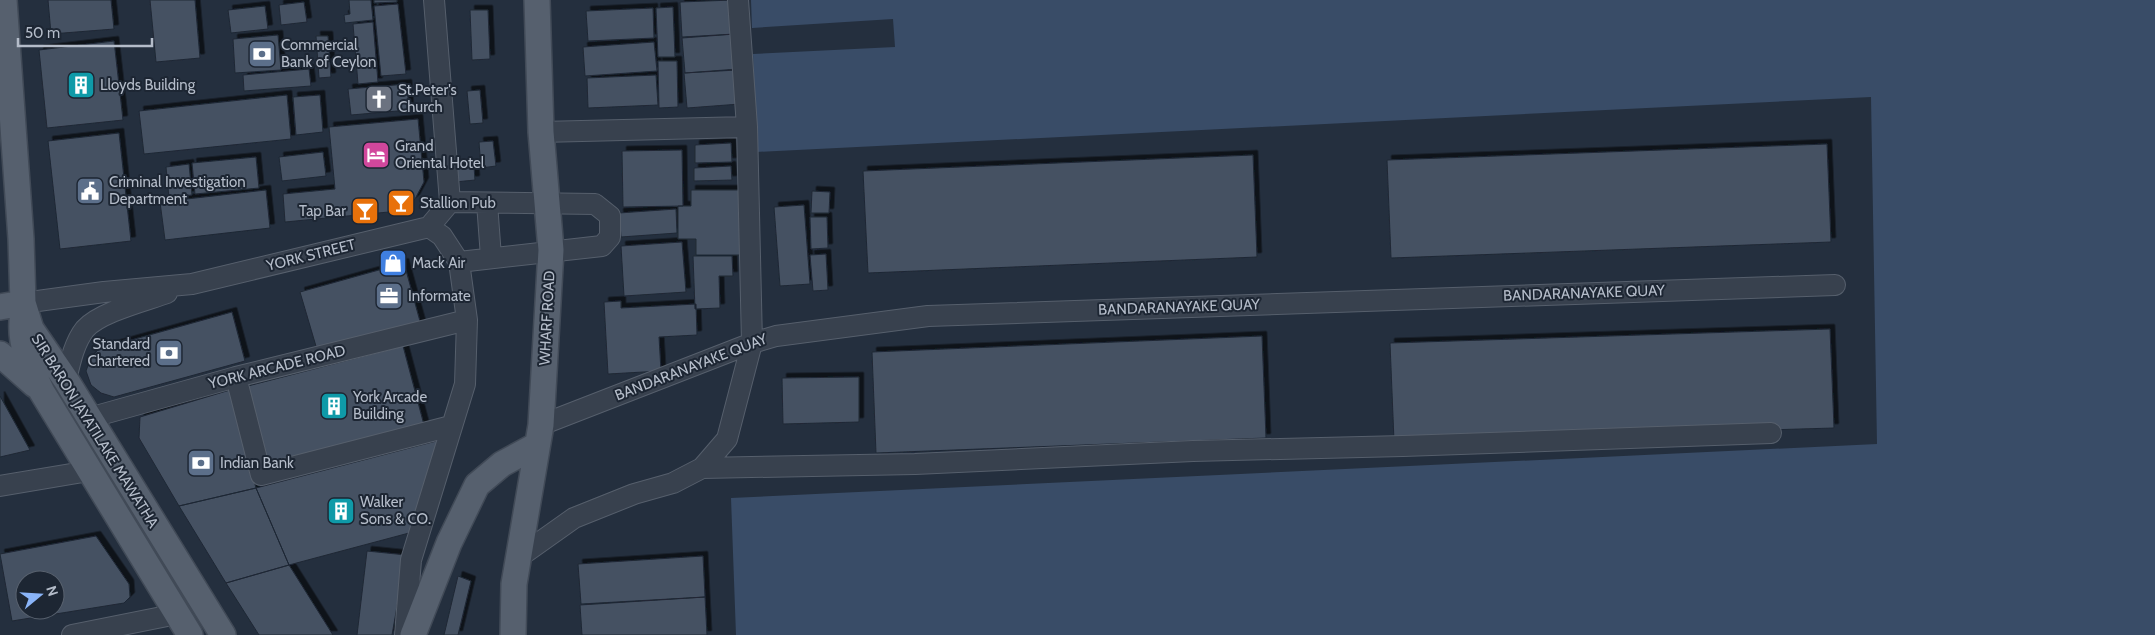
<svg xmlns="http://www.w3.org/2000/svg" width="2155" height="635" font-family="Cabin,sans-serif">
  <style>
    .water { fill: #394c67 }
    .building { fill: #455162; stroke: #1f2835; fill-rule: evenodd; filter: url(#shadow) }
    .lines { fill: none; stroke-linecap: round; stroke-linejoin: round }
    .minor-casing { stroke: #565f6c; stroke-width: 22 }
    .major-casing { stroke: #414a57; stroke-width: 28 }
    .minor { stroke: #38414e; stroke-width: 20 }
    .major { stroke: #56606e; stroke-width: 25 }
    .labels { text-anchor: middle; stroke-width: 4; stroke-linejoin: round; paint-order: stroke }
    .poi-label { font-size: 15px; fill: #b4bcc9; stroke: #1d2633; text-anchor: start }
    .street-label { font-size: 15px; fill: #b4bcc9; stroke: #1d2633 }
  </style>
  <defs>
    <filter id="shadow"><feDropShadow dx="4.5" dy="-4.5" stdDeviation="0" flood-color="#0009"/></filter>
  </defs>
  <rect width="100%" height="100%" fill="#242f3e"/>
  <path class="water" d="M751,0H2155V635H736L731,498L1877,444L1871,97L756,152L753,54L895,47L893,19L752,28Z"/>
  <path class="building" d="M48,0H111L114,29L51,34Z
    M150,0H195L200,58L156,62Z
    M349,0H371L373,20L345,23L344,15L350,14Z
    M374,0H397V2L374,3Z
    M733,0L735,34L682,37L680,2Z
    M304,2L307,22L281,25L279,5Z
    M398,4L406,74L381,76L374,6Z
    M265,6L268,29L231,33L228,10Z
    M673,7L675,57H658L656,8Z
    M653,8L654,38L588,41L586,11Z
    M470,10H488L490,59L472,60Z
    M373,22L378,82L358,84L353,24Z
    M735,34L738,69L685,73L682,38Z
    M278,35L281,70L235,73L233,39Z
    M316,36H328L331,77L319,78Z
    M114,41L123,120L47,128L39,50Z
    M654,42L657,71L585,76L583,47Z
    M658,61H677L678,107L659,108Z
    M309,69L311,86L244,91L243,75Z
    M737,70L740,104L687,108L684,73Z
    M656,75L658,105L588,108L587,78Z
    M407,84L409,110L351,115L348,89Z
    M480,90L483,123L470,124L467,91Z
    M287,95L291,139L144,154L139,111Z
    M320,95L323,132L296,135L293,97Z
    M418,119L424,182L415,199L399,211L285,222L283,194L335,189L329,127Z
    M119,133L131,241L60,249L48,141Z
    M493,141L496,166L481,168L479,142Z
    M731,143L732,162L695,163V145Z
    M1827,144L1831,242L1391,258L1387,160Z
    M682,150L683,206L623,207L622,151Z
    M323,152L326,176L282,181L279,157Z
    M1253,155L1257,257L868,273L863,171Z
    M256,157L259,188L195,194L192,163Z
    M189,164L192,195L169,197L166,167Z
    M731,166L732,180L694,181V168Z
    M474,167L475,180L455,182L453,169Z
    M266,190L270,228L165,240L160,202Z
    M691,190H740V255H696V239H678V206H691Z
    M812,191L830,192L829,213H811Z
    M804,205L810,284L780,286L774,207Z
    M676,209L677,233L621,237L619,213Z
    M810,217H827L828,248L811,249Z
    M682,242L686,292L624,296L621,246Z
    M826,254L828,290L813,291L810,255Z
    M693,256H732L733,276H719L720,308L695,309Z
    M404,263L421,325L318,353L300,292Z
    M621,301V308L696,304L697,335L659,337L661,371L608,374L604,302Z
    M232,312L245,361L114,397L101,393L91,385L86,371L91,357L99,349Z
    M1830,329L1834,428L1394,441L1390,343Z
    M1262,336L1266,438L876,453L872,352Z
    M403,346L424,425L265,466L244,387Z
    M859,377V422L783,424L782,378Z
    M230,390L256,488L179,506L139,438L140,417Z
    M0,396L30,450L0,457Z
    M444,439L409,533L289,565L256,488Z
    M256,488L289,565L226,583L179,506Z
    M96,536L129,584L130,597L124,603L12,621L0,554ZM25,580H55V610H25Z
    M367,551L406,555L392,635H357Z
    M703,556L705,597L581,604L578,564Z
    M289,565L333,635H259L226,583Z
    M458,576L471,581L458,635H444Z
    M705,597L707,635H582L580,605Z"/>
  <g class="lines">
    <g class="minor-casing">
      <path id="minor" d="M738,0L747,127
        M450,202L595,204L610,216V237L602,246L459,262
        M487,203L491,257
        M429,227L450,202L434,0
        M23,303L104,292L192,284L429,227
        M236,377L261,475L451,426
        M66,380C70,363 74,343 85,329C100,312 145,301 167,293
        M89,418L236,377L467,320
        M541,425L752,343L776,336L928,316L1835,285
        M702,468L915,464L1193,451L1403,446L1771,433
        M0,486L89,471
        M519,557L574,518L634,494L673,483L702,468L727,439L752,343L747,127L541,132
        M72,635L177,614
        M405,635L411,560L465,384L467,320L459,262L442,236L429,227"/>
    </g>
    <g class="major-casing">
      <path id="major" d="M4,0L21,239L23,303L31,329L66,380L223,635
        M0,307L23,303
        M22,321C20,347 31,369 42,392L190,635
        M0,354L35,385
        M413,635L449,543L477,485L502,464L537,445
        M513,635L514,584L541,425L551,250L541,132L537,0"/>
    </g>
    <use href="#minor" class="minor"/>
    <use href="#major" class="major"/>
  </g>
  <defs>
    <g id="bank-square" transform="scale(1.4375)"><rect x="-9" y="-9" width="18" height="18" rx="4" fill="#5c6f8a" stroke="#1d2633"/><path d="M-6-4H6V4H-6ZM0-2.3a2.3 2.3 0 1 0 0 4.6a2.3 2.3 0 1 0 0-4.6Z" fill="#fff"/></g>
    <g id="building-square" transform="scale(1.4375)"><rect x="-9" y="-9" width="18" height="18" rx="4" fill="#0f9aa8" stroke="#1d2633"/><path d="M-4-6H4V6H1V3H-1V6H-4ZM-2.5-4.3h1.7v1.8h-1.7ZM.8-4.3h1.7v1.8H.8ZM-2.5-1h1.7V.8h-1.7ZM.8-1h1.7V.8H.8Z" fill="#fff"/></g>
    <g id="church-square" transform="scale(1.4375)"><rect x="-9" y="-9" width="18" height="18" rx="4" fill="#6b7280" stroke="#1d2633"/><path d="M-1.2-6h2.4v3.5h3.3v2.4h-3.3V6h-2.4V-.1h-3.3v-2.4h3.3Z" fill="#fff"/></g>
    <g id="hotel-square" transform="scale(1.4375)"><rect x="-9" y="-9" width="18" height="18" rx="4" fill="#d1479c" stroke="#1d2633"/><path d="M-6-4.5h1.5V1H6V5H4.5V3h-9V5H-6ZM-4 0a1.8 1.8 0 1 1 3.6 0ZM.5 0V-2.5h3Q6-2.5 6 0Z" fill="#fff"/></g>
    <g id="civic-square" transform="scale(1.4375)"><rect x="-9" y="-9" width="18" height="18" rx="4" fill="#5c6f8a" stroke="#1d2633"/><path d="M-.6-6.5H3V-4.5H.6V-3L4-1V1h2V6H-6V1h2V-1L-.6-3ZM-1.2 2.5V6h2.4V2.5Z" fill="#fff"/></g>
    <g id="bar-square" transform="scale(1.4375)"><rect x="-9" y="-9" width="18" height="18" rx="4" fill="#e8710a" stroke="#1d2633"/><path d="M-6-5H6L.8 .8V4.5H3.5V6h-7V4.5H-.8V.8Z" fill="#fff"/></g>
    <g id="shop-square" transform="scale(1.4375)"><rect x="-9" y="-9" width="18" height="18" rx="4" fill="#3f7fe0" stroke="#1d2633"/><path d="M-5-2.5h2.3a2.7 3.5 0 0 1 5.4 0H5L5.5 6h-11ZM-1.5-2.5h3a1.5 2.3 0 0 0-3 0Z" fill="#fff"/></g>
    <g id="office-square" transform="scale(1.4375)"><rect x="-9" y="-9" width="18" height="18" rx="4" fill="#5c6f8a" stroke="#1d2633"/><path d="M-6-3h4V-5.5h4V-3h4V5H-6ZM-1-4.5V-3h2v-1.5ZM-6 0V1H6V0Z" fill="#fff"/></g>
  </defs>
  <g fill-rule="evenodd">
    <use href="#bank-square" x="262" y="54"/>
    <use href="#building-square" x="81" y="85"/>
    <use href="#church-square" x="379" y="99"/>
    <use href="#hotel-square" x="376" y="155"/>
    <use href="#civic-square" x="90" y="191"/>
    <use href="#bar-square" x="401" y="203"/>
    <use href="#bar-square" x="365" y="211"/>
    <use href="#shop-square" x="393" y="263"/>
    <use href="#office-square" x="389" y="296"/>
    <use href="#bank-square" x="169" y="353"/>
    <use href="#building-square" x="334" y="406"/>
    <use href="#bank-square" x="201" y="463"/>
    <use href="#building-square" x="341" y="511"/>
  </g>
  <g class="labels">
    <g class="poi-label">
      <text x="281" y="50">Commercial<tspan x="281" dy="17">Bank of Ceylon</tspan></text>
      <text x="100" y="90">Lloyds Building</text>
      <text x="398" y="95">St.Peter's<tspan x="398" dy="17">Church</tspan></text>
      <text x="395" y="151">Grand<tspan x="395" dy="17">Oriental Hotel</tspan></text>
      <text x="109" y="187">Criminal Investigation<tspan x="109" dy="17">Department</tspan></text>
      <text x="420" y="208">Stallion Pub</text>
      <text x="346" y="216" text-anchor="end">Tap Bar</text>
      <text x="412" y="268">Mack Air</text>
      <text x="408" y="301">Informate</text>
      <text x="150" y="349" text-anchor="end">Standard<tspan x="150" dy="17">Chartered</tspan></text>
      <text x="353" y="402">York Arcade<tspan x="353" dy="17">Building</tspan></text>
      <text x="220" y="468">Indian Bank</text>
      <text x="360" y="507">Walker<tspan x="360" dy="17">Sons &amp; CO.</tspan></text>
    </g>
    <g class="street-label">
      <text transform="translate(311 255) rotate(-14)" y="5">YORK STREET</text>
      <text transform="translate(1584 293) rotate(-2)" y="5">BANDARANAYAKE QUAY</text>
      <text transform="translate(1179 307) rotate(-2)" y="5">BANDARANAYAKE QUAY</text>
      <text transform="translate(547 318) rotate(-87)" y="5">WHARF ROAD</text>
      <text transform="translate(277 367) rotate(-14)" y="5">YORK ARCADE ROAD</text>
      <text transform="translate(691 367) rotate(-21)" y="5">BANDARANAYAKE QUAY</text>
      <text transform="translate(95 431) rotate(58)" y="5">SIR BARON JAYATILAKE MAWATHA</text>
    </g>
  </g>
  <g transform="translate(40 595) rotate(72)"><circle r="24" fill="#1d2633" stroke="#59626f"/>
  <path d="M0-4L9 19L0 12L-9 19Z" fill="#8ab4f8"/>
  <text y="-8" font-size="14" font-weight="bold" text-anchor="middle" fill="#b4bcc9">N</text>
  </g>
  <path d="M18 38v8h134v-8" fill="none" stroke="#b4bcc9" stroke-width="2.5"/>
  <text x="25" y="38" font-size="15" fill="#b4bcc9" stroke="#1d2633" stroke-width="4" paint-order="stroke">50 m</text>
</svg>
